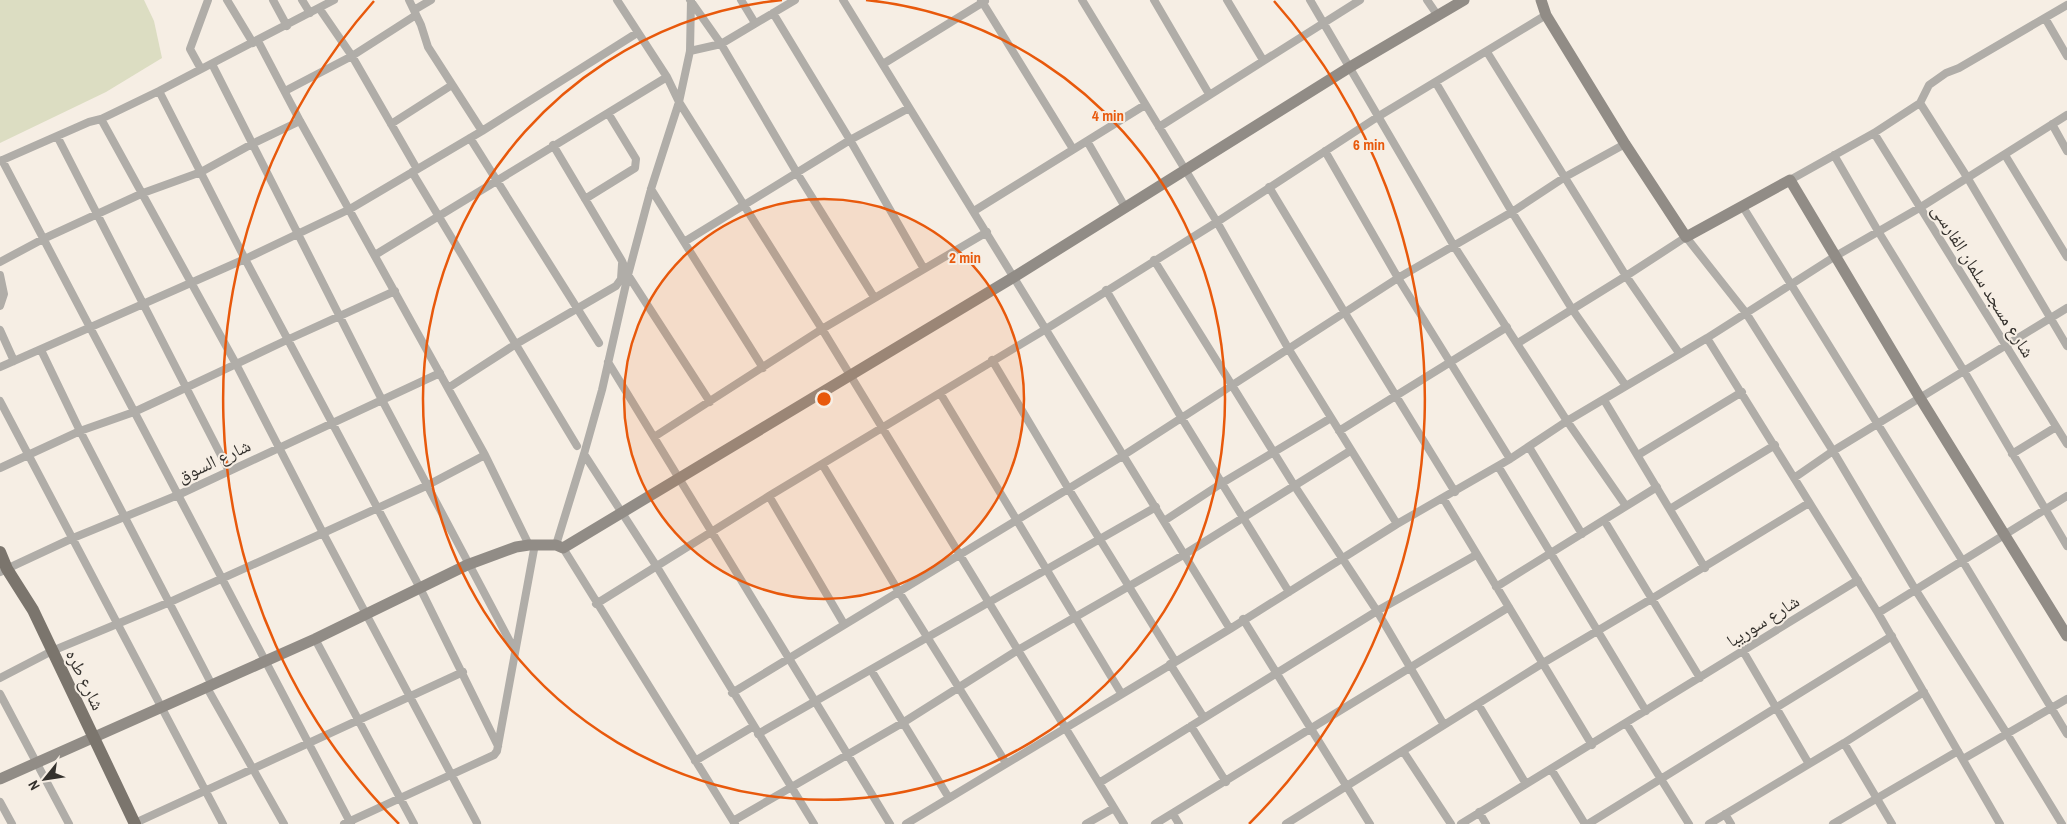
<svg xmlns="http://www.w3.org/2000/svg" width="2067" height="824" font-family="'Archivo Narrow','Noto Naskh Arabic',sans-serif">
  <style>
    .green { fill: #dcddc2 }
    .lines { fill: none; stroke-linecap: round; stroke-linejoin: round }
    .street { stroke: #b0ada8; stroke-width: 8 }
    .secondary { stroke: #918c86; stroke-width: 11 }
    .primary { stroke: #7b756d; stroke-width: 12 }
    .ring { fill: none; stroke: #e8590c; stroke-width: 2.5 }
    .labels { text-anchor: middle; stroke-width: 4; stroke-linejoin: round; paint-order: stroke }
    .street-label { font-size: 18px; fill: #34312d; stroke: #f6eee4 }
    .centre { fill: #e8590c; stroke: #f6eee4; stroke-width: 2.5 }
    .ring-label { font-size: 15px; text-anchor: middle; font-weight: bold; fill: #e8590c; stroke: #f6eee4; stroke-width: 4; stroke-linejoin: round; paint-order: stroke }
  </style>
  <rect width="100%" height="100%" fill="#f6eee4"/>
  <path class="green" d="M0,0H144L154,21L162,58L106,92L0,143Z"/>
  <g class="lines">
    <path class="street" d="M227,0L253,43
      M273,0L287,26
      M302,0L310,13
      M409,0L421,25L428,47L482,131
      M617,0L667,77L679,102L822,329L1124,824
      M690,0L721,44L797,173L874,297
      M741,0L755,23
      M843,0L1230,629
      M981,0L1073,149
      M1082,0L1217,222L1288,348L1397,524
      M1154,0L1209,94
      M1227,0L1263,60
      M1310,0L1454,246L1567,421L1626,506
      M1427,0L1438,16
      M319,8L352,56L417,169
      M414,10L431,0
      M773,13L850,140L924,269
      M2045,18L2067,56
      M258,41L300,121L485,455L529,545
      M690,51L721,44L795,0
      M1487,52L1626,276L1679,353
      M212,64L382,400L515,651
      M883,64L985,1
      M201,69L190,49L208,0
      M1436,83L1512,212L1572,309L1626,386
      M159,91L245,259L420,588L498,746
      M285,91L352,56L416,15
      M1920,103L1967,177L2067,346
      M101,119L236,364L323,533L477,823
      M391,124L452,85
      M2052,124L2067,151
      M1159,127L1360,0
      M1874,133L2067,444
      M57,136L229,471
      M470,138L599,343
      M1087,141L1125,207
      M553,145L622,261L628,275L710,402
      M1325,151L1398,278L1510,459
      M1834,155L1878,231L1964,371L2067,546
      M2005,155L2067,257
      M2,160L351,824
      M0,161L89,122L101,119L159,91L334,0
      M412,172L577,446
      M1790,180L1874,133L1920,103L1929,85L1946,73L1959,68L2067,5
      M1269,187L1345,313L1455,492
      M651,189L684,242L850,140L909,108
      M585,199L635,168L636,159L608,113
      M1743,207L1962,560L2067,734
      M974,211L1145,105
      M684,242L763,368
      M375,255L667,77
      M1154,260L1294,485L1377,611L1444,725
      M0,262L43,239L143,193L201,172L252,144L300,121
      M0,275L4,294L0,306
      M1106,290L1181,417L1289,592
      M0,330L14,361
      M1707,338L1878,613L2000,824
      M1518,343L1626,276L1686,237L1746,313L1833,451L1915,589L2007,734L2062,824
      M41,350L80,431L211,683
      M992,360L1068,488L1175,661
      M608,362L890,824
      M0,367L245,259L350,209L482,131L637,33
      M448,388L516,344L616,286L621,279L622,264
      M940,393L1121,693
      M1604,400L1705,568
      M0,401L223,824
      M1339,431L1507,327
      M654,437L822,329L987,232
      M1529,447L1582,534
      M584,454L657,567L814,824
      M2012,454L2056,427
      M1638,455L1742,392
      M822,464L899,592L1006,763
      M1498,466L1646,711
      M0,468L80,431L134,412L162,399L289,339L395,291
      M1794,478L1833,451L2067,308
      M769,496L844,624
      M1443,498L1592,745
      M1670,509L1775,445
      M1604,520L1700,678
      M1164,521L1222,483L1331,418
      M556,545L584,454L602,390L628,275L651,189L679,102L690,51L691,0
      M563,548L735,824
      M0,572L73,538L178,495L440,373
      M1496,587L1657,487
      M596,604L769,496L1046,329L1217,222L1379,116L1546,15
      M1878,613L2067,496
      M1243,619L1370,824
      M315,639L414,824
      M1743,651L1809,764
      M1170,664L1204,718
      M871,670L949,798
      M0,678L52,651L170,602L323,533L426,486L485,455
      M206,686L284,824
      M732,693L1124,455L1398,278L1512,212L1565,177L1625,144
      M0,694L69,824
      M1478,704L1526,784
      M1626,723L1689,824
      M1191,726L1226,782
      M758,734L1156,507
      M1844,743L1892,824
      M1403,751L1451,824
      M1963,759L2067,699
      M695,761L754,726
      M1551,769L1585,824
      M1099,783L1377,611L1476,555
      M0,802L12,824
      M1479,812L1486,824
      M1173,814L1179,824
      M1725,814L1731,824
      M733,821L904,722L1018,650L1185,554L1350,451
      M133,824L463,672
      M344,824L494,755L497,751L535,544
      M906,824L1230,629L1397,524L1510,459L1567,421L1707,338L1834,257L1921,207L2067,115
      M1086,824L1114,808
      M1155,824L1509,607
      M1286,824L1543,663L1653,598L1809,503
      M1461,824L1858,580
      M1588,824L1892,636
      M1709,824L1844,743L1924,692
      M1833,824L1958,751"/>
    <path class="secondary" d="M1541,0L1546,15L1625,144L1686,237L1790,180L1920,398L2067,636
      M0,779L315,639L467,565L516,547L529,545H556L563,548L1014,277L1350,67L1464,0"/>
    <path class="primary" d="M0,552L7,569L33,610L135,824"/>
  </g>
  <circle cx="824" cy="399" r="200" fill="#e8590c" fill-opacity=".12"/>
  <g class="ring">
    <circle cx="824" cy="399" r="200"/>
    <path d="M866 0A401 401 0 1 1 782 0"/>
    <path d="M399 824A601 601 0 0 1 374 1M1274 1A601 601 0 0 1 1249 824"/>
  </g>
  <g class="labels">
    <g class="street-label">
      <text transform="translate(1983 281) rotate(58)" y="6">شارع مسجد سلمان الفارسى</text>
      <text transform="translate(214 461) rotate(-25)" y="6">شارع السوق</text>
      <text transform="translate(1763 621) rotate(-32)" y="6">شارع سوريبا</text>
      <text transform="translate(85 680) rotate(64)" y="6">شارع طره</text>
    </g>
  </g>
  <circle cx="824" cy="399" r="8" class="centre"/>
  <g class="ring-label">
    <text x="1108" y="121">4 min</text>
    <text x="1369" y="150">6 min</text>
    <text x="965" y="263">2 min</text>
  </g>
  <g transform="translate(45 779) rotate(240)" stroke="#f6eee4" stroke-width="4" paint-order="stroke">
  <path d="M0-4L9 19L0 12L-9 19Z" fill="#34312d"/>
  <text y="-8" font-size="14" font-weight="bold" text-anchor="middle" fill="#34312d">N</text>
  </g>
</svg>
